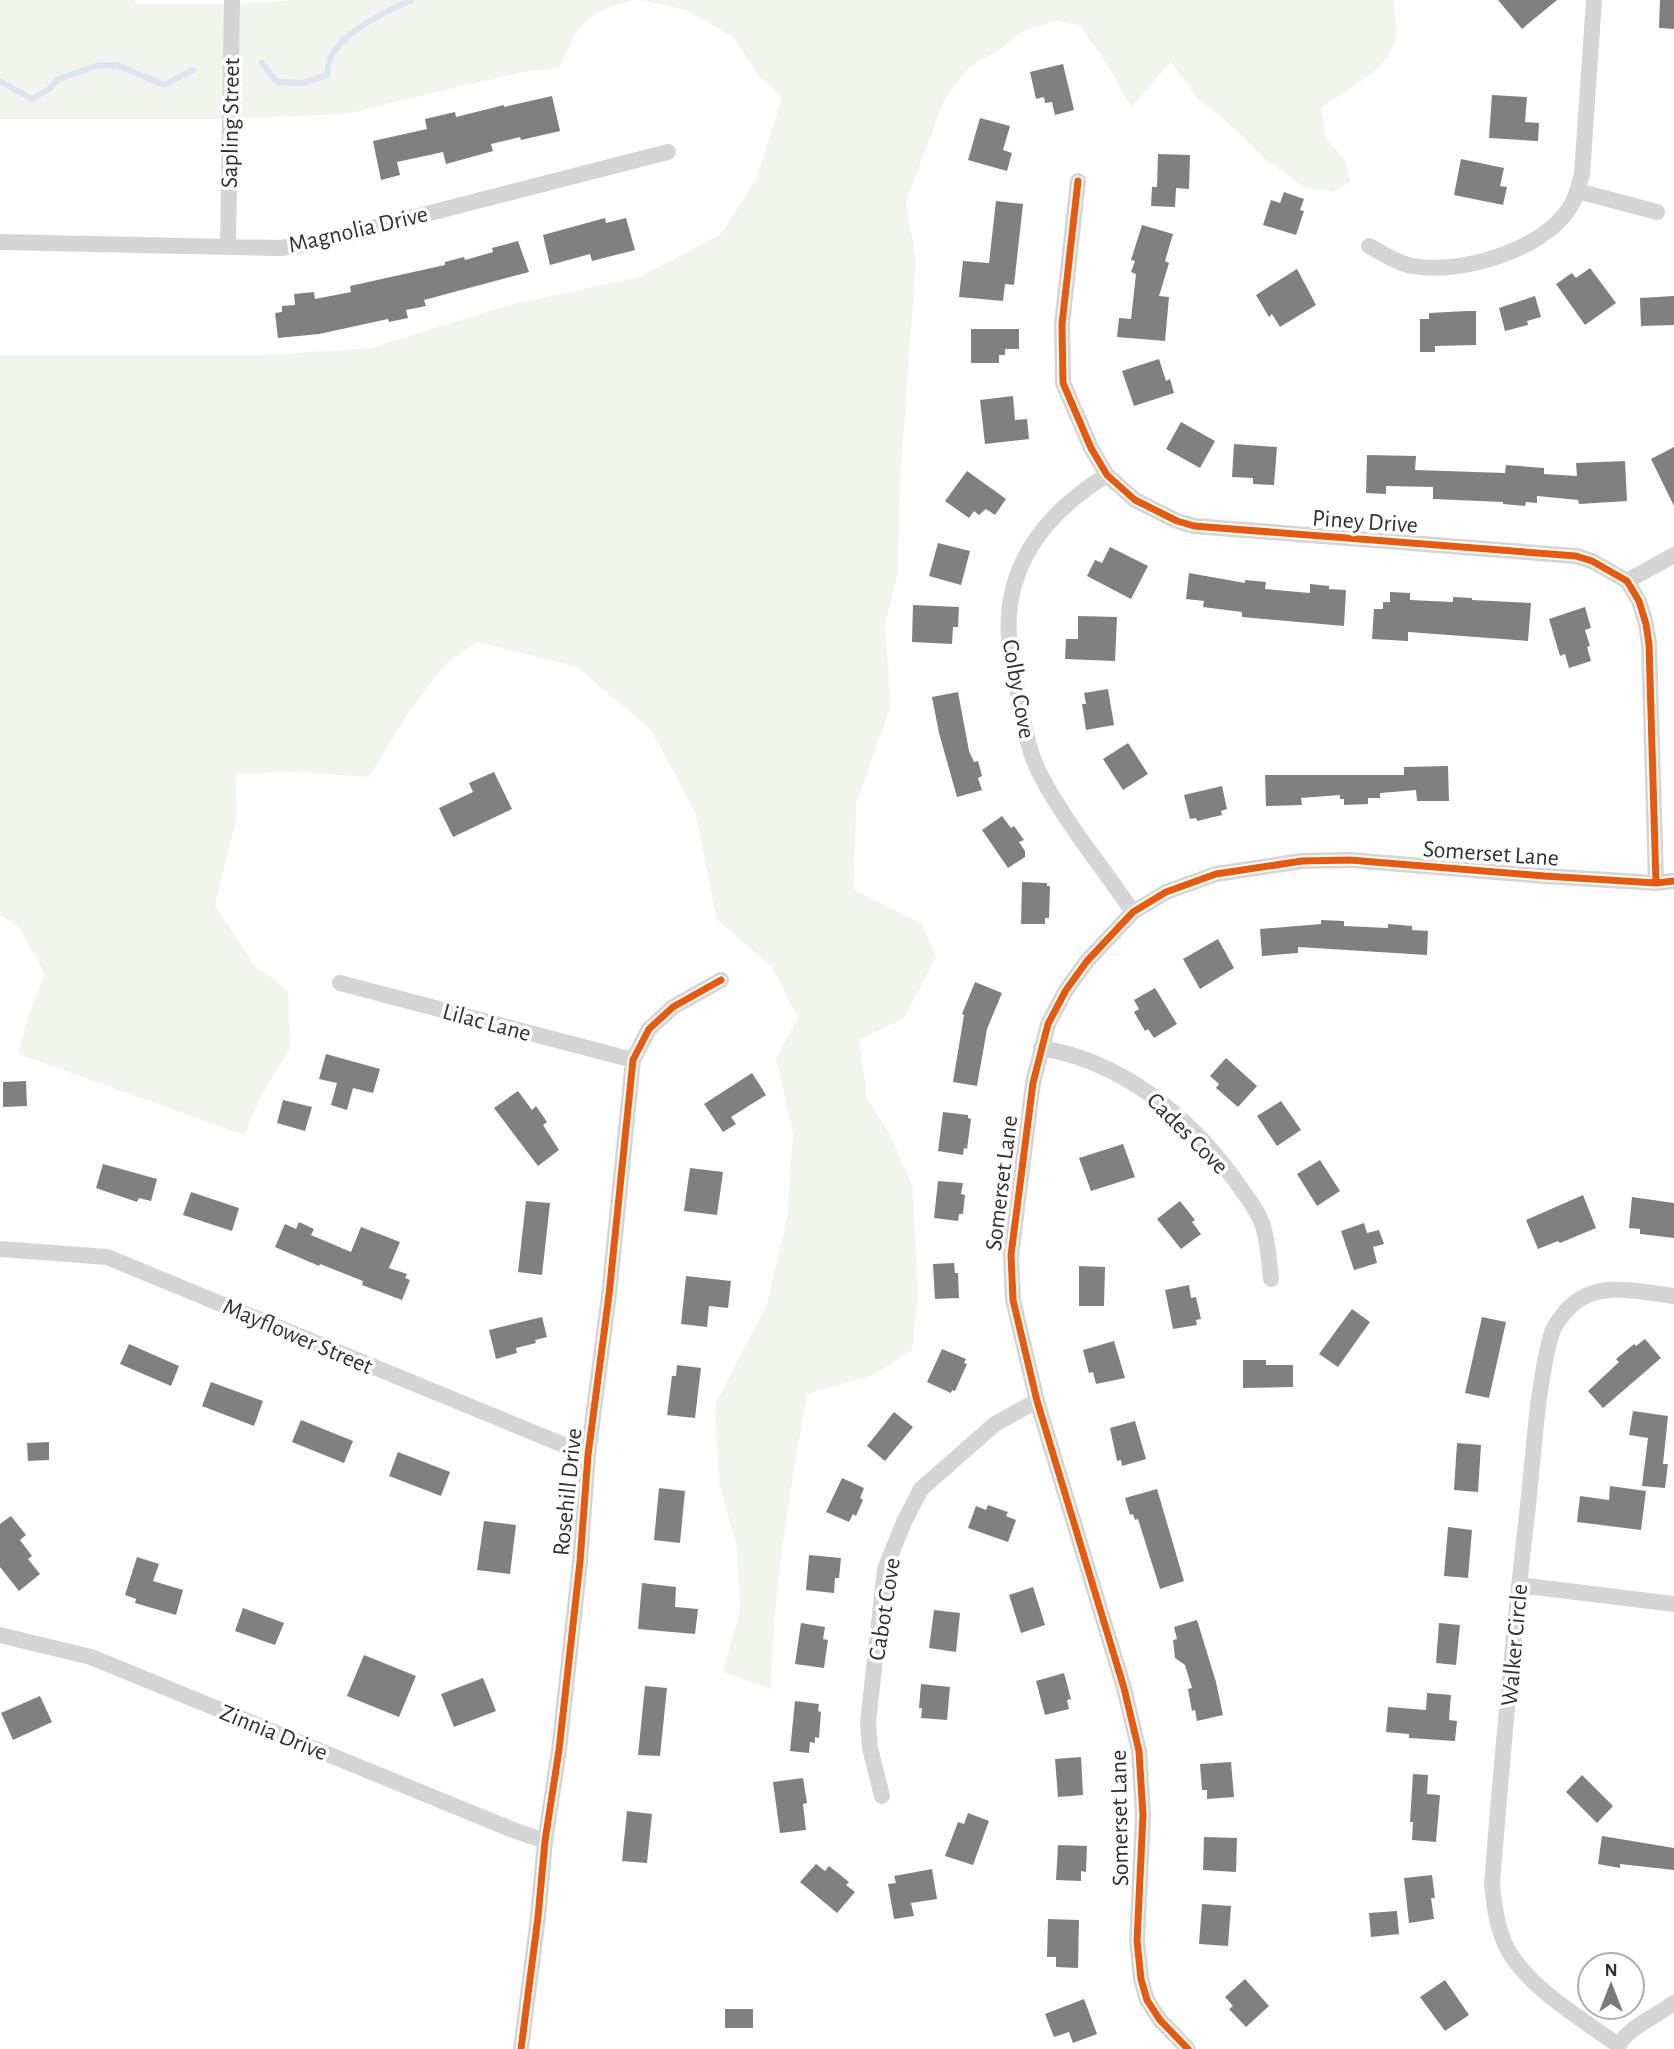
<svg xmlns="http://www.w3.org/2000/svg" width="1674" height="2049" font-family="'Alegreya Sans',sans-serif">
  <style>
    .green { fill: #f1f5ed }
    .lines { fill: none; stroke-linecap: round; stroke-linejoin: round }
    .stream { stroke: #dbe6f2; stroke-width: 6 }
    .building { fill: #808080 }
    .street { stroke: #d5d5d5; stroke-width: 16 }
    .cycleway-casing { stroke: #fff; stroke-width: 11 }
    .cycleway { stroke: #e8590c; stroke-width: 7 }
    .labels { text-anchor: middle; stroke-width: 7; stroke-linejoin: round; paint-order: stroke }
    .street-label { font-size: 24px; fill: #313131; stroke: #fff }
  </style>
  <rect width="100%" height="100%" fill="#fff"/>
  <path class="green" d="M0,0H135V4H232L295,0H633C582,14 581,23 559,68L522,72L345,114L230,119H0Z
    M640,0H1394C1394,12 1398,27 1396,38C1390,68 1344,93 1321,107L1326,138L1346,161L1350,182L1334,192L1304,187L1266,160L1235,129L1198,99L1171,62L1131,107L1105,61L1079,25L1057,21L1021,32L1002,48L969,67L944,101L906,202L916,261L900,483L898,574L885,626L891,705L856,805L854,890L922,924L936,958L903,1019L859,1040L867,1097L890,1135L913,1187L918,1297L912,1350L873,1375L807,1394C790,1491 773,1590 771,1689L723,1672L740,1610L737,1547L719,1484L715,1405L766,1306L787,1219L793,1135L776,1058L798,1018L772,967L717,920L695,812L651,730L577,667L477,642L447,662L408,713L369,777L297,772L236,774L237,817L215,905L254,965L288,990L290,1048L261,1096L244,1135L18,1054L28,1016L45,974L19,927L0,915V355H265L371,348L505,306L639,277L721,234L756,179L782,98L759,76L733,37L685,10Z"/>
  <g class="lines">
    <path class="stream" d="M262,63L277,82L303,83L327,75C328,70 328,63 330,58C343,31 386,11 412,0
      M0,81L32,99L49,89L58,79L96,66L117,65L164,85L193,70"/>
  </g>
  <path class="building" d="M1498,0H1557L1522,29Z
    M1660,0H1674V29L1659,28Z
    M1063,64L1074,110L1055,115L1052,102L1045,103L1044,97L1036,99L1030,72Z
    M1492,95L1527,97L1525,122L1539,123L1538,141L1489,138Z
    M552,96L560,131L521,140L520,137L491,144L493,151L446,164L443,152L397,162L400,175L381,180L373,141L427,129L425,119L455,112L456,117L504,105V107Z
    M980,118L1010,126L1003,150L1012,153L1007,171L968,160Z
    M1158,154L1190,155L1189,189L1176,188L1175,207L1151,206L1152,187H1157Z
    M1461,159L1504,168L1500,186L1507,187L1503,205L1454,195Z
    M1284,192L1304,199L1300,210L1304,211L1296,235L1263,225L1271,200L1280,203Z
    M996,201L1023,204L1014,285L1005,284L1003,301L959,297L963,261L989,263Z
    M605,218L606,223L626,218L635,250L592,261L590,254L550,265L543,235Z
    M1142,225L1173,234L1165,261L1169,263L1159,296L1169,297L1165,341L1117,337L1119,318L1131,319L1136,274L1131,272L1135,261L1131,260Z
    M518,241L529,272L424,300L426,306L406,310L408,318L389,322L388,319L319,334L278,338L275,313L282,312V306L295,305L294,294L314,292L315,299L351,292L350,286L445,265V262L464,257L465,260L493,252L492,248Z
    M1590,268L1616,303L1585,325L1556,284L1572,273L1576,278Z
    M1297,269L1316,305L1280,327L1272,314L1269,317L1256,295Z
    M1535,296L1541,317L1527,321L1528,325L1505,331L1499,308Z
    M1674,296V325L1641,326L1640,298Z
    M1467,311H1476V345L1435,346V352H1420V319H1429V313Z
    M971,329H1019V349H1005V355H999V363H971Z
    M1159,359L1166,381L1170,379L1174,393L1134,406L1122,371Z
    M1013,396L1015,420L1027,419L1029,439L985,444L980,400Z
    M1181,422L1215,441L1200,468L1166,449Z
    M1234,444L1277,447L1274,485L1253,484V478L1232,477Z
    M1674,447V506L1651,459Z
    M1367,455L1416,456L1415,470L1505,473L1506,465L1544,468V474L1577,476L1576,463L1625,461L1627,501L1579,504L1578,500L1537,496V503L1526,502L1525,506L1503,504V502L1433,499V487L1386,486V494L1366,493Z
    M967,471L1006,499L995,515L986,509L979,515L974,511L969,518L945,501Z
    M938,543L970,551L961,585L929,576Z
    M1110,547L1148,566L1131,599L1087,576L1095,560L1102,563Z
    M1189,573L1245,583V580L1266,582L1265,589L1310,593V584L1329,586V589L1346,590L1344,626L1242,617V612L1203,607L1204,601L1186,599Z
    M1390,592L1410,593V600L1453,602V597L1472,598V600L1531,603L1528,641L1408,632V641L1372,639L1374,609H1383V602H1390Z
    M913,605L959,607L958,627H953L952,644L912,642Z
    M1585,607L1591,628L1585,630L1590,646L1587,647L1591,661L1569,668L1565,654L1560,656L1549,619Z
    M1078,616L1117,617L1115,661L1065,659L1066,639H1078Z
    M1108,689L1114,725L1086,730L1082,704H1086L1084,693Z
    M958,692L969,751L974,762L978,761L982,776L978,778L982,790L957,797L939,733L932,697Z
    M1128,743L1148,774L1123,790L1103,759Z
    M1448,766L1449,801H1417L1416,790L1380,793V798H1368V804L1344,805V799H1340V795L1301,798L1302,805L1266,806L1265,775H1404V767Z
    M494,772L512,809L453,837L439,808L473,792L469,783Z
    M1222,786L1227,809L1221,811L1222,815L1197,821L1196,818L1190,819L1184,795Z
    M1002,816L1011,828L1014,826L1024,840L1019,842L1025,851V857L1008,868L982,830Z
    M1022,882L1047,883V886H1050L1049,918H1045V924H1021Z
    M1321,920L1344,921V926L1388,928V924L1412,926V930L1428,931L1427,955L1298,947V953L1262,956L1260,929L1321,924Z
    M1218,939L1234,968L1200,989L1183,959Z
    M975,982L1002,993L987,1029L977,1086L953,1082L964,1015L962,1014Z
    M1155,988L1177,1024L1154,1038L1148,1029L1145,1031L1134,1012L1139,1009L1134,1000Z
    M326,1054L380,1069L373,1093L353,1088L347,1110L331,1105L337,1083L319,1079Z
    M1226,1058L1257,1086L1238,1107L1216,1088L1219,1084L1210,1076Z
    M752,1073L766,1095L731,1117L736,1124L723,1132L704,1104Z
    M26,1081L27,1106L3,1107V1082Z
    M518,1091L532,1110L536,1106L547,1122L543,1125L559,1150L538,1166L494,1108Z
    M283,1100L312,1107L305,1131L277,1123Z
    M1281,1101L1301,1130L1277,1146L1257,1116Z
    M943,1112L968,1115V1118L971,1119L967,1149L964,1148L963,1155L938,1151Z
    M1123,1144L1135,1177L1091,1191L1079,1158Z
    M1320,1160L1340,1191L1317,1206L1297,1174Z
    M103,1164L157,1179L151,1201L139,1198L137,1202L96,1188Z
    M690,1168L723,1172L717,1215L684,1211Z
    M938,1181L963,1183L961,1194L965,1195L963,1214H959L958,1221L934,1218Z
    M191,1192L239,1208L232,1231L183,1215Z
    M1583,1195L1596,1228L1560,1243L1558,1241L1538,1249L1526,1220Z
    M1632,1197L1674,1203V1238L1640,1234V1229L1629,1228Z
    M526,1201L550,1203L542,1275L518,1272Z
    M1180,1201L1195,1220L1192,1222L1201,1234L1181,1249L1157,1219Z
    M299,1222L314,1229L311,1235L351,1252L361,1227L400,1242L389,1268L407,1274L405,1278L410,1280L402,1300L362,1285L363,1281L320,1264L319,1266L275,1247L285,1224L296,1229Z
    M1364,1223L1367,1233L1379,1230L1384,1244L1373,1247L1377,1263L1354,1270L1341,1231Z
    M954,1263L955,1273H958L959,1298L935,1299L933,1264Z
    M1079,1266L1105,1267L1104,1306H1079Z
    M686,1276L731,1281L728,1308L709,1306L707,1327L681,1324Z
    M1189,1285L1191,1298L1196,1297L1201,1319L1196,1320L1197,1325L1173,1329L1165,1290Z
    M1352,1309L1370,1322L1338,1367L1319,1354Z
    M542,1317L547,1337L535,1340L536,1343L516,1348L517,1353L496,1359L489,1330Z
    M1482,1317L1506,1322L1489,1398L1465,1393Z
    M1645,1339L1661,1358L1603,1408L1588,1391L1619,1362L1616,1359L1634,1344L1636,1346Z
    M1114,1341L1125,1378L1096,1384L1093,1372L1089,1373L1083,1350Z
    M129,1344L179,1366L171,1386L120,1364Z
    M942,1349L966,1359L964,1363L967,1364L955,1391L952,1390L951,1393L927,1382Z
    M1243,1360H1266V1365H1293V1387L1243,1388Z
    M677,1365L701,1368L695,1418L667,1415L672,1376H676Z
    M211,1382L263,1401L254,1426L202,1406Z
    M1633,1411L1668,1416L1663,1464H1668L1665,1488L1642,1486L1648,1438L1629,1435Z
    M894,1412L913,1427L885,1461L867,1446Z
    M301,1420L353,1441L344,1463L292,1442Z
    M1135,1421L1146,1459L1122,1466L1121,1460L1117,1461L1110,1428Z
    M49,1442V1460L28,1461L27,1443Z
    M1457,1443L1481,1445L1478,1492L1454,1490Z
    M398,1452L450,1472L441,1496L389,1476Z
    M842,1478L864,1488L860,1498L863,1500L856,1516L853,1514L849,1522L826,1512Z
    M1610,1486L1646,1491L1641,1530L1577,1522L1580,1496L1609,1500Z
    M659,1488L685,1491L680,1543L654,1540Z
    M1157,1489L1184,1581L1160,1589L1138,1519L1135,1520L1133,1514L1130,1515L1125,1498Z
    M988,1505L1008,1512L1006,1516L1016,1520L1008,1542L968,1528L976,1506L986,1510Z
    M11,1516L26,1535L20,1540L32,1556L28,1559L40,1574L19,1591L0,1567V1524Z
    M484,1521L516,1525L510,1574L477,1570Z
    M1448,1527L1472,1530L1468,1578L1444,1576Z
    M809,1555L841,1558L839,1578H835L834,1593L806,1590Z
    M137,1557L159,1564L153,1581L183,1590L176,1615L135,1603L136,1599L125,1595Z
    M642,1583L676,1587L675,1607L698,1609L695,1634L638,1629Z
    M1033,1587L1045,1625L1021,1633L1009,1595Z
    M243,1608L284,1623L275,1645L235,1631Z
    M934,1610L960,1613L956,1652L929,1648Z
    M1197,1620L1216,1682L1223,1715L1197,1721L1195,1710L1192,1711L1188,1689L1192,1688L1185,1665L1175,1658L1173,1640L1177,1639L1174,1627Z
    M801,1623L825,1627L823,1639L828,1640L824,1668L795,1664Z
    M1439,1623L1460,1625L1456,1665L1436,1663Z
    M364,1655L416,1676L399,1717L347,1696Z
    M1064,1673L1071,1699L1067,1700L1069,1709L1045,1715L1036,1681Z
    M483,1678L496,1711L454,1727L441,1694Z
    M921,1684L950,1687L947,1720L921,1718L922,1708H919Z
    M645,1686L667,1688L660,1756L638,1755Z
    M1427,1693L1451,1695L1449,1720L1457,1721L1455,1741L1409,1738V1734L1386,1732L1388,1707L1426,1710Z
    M40,1696L52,1722L13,1740L1,1713Z
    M795,1701L819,1704L818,1711L821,1712L819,1738L815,1737V1743L810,1742L809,1753L790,1751Z
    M1081,1757L1083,1795L1058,1797L1055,1759Z
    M1231,1762L1234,1797L1207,1799V1790H1202L1200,1764Z
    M1413,1774L1428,1775L1427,1794L1440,1795L1436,1842L1412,1840L1413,1822H1410Z
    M1582,1775L1613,1806L1597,1823L1566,1792Z
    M803,1778L807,1803L803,1804L806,1830L780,1833L773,1782Z
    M627,1811L652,1814L647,1863L622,1861Z
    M968,1813L989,1821L973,1865L945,1856L958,1822L964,1824Z
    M1602,1836L1674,1848V1870L1620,1864V1868L1598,1864Z
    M1204,1837L1237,1838L1236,1872L1203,1870Z
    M1058,1845L1087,1846L1086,1872L1081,1871V1881L1056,1880Z
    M816,1864L825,1871L829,1866L849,1882L846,1885L855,1892L837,1913L800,1882Z
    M932,1869L937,1899L911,1903L914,1916L894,1919L888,1884L896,1883L894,1876Z
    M1432,1875L1435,1898H1431L1434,1919L1409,1923L1404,1878Z
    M1202,1904L1231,1906L1228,1946L1199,1944Z
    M1397,1911L1399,1934L1371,1937L1369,1913Z
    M1048,1919L1079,1920L1078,1968L1056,1967V1957H1047Z
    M1245,1979L1269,2006L1246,2027L1229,2009L1233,2006L1225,1997Z
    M1445,1980L1469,2015L1445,2031L1420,1997Z
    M1084,1999L1097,2034L1073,2043L1069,2032L1054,2037L1045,2014Z
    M725,2009H753V2028H725Z"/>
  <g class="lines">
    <path class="street" d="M1078,181L1062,324L1063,383L1091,448L1107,475L1135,500L1177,521L1194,526L1576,556L1592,561L1627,581L1639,601L1646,624L1649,644L1656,883
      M1578,191L1657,212
      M0,242L281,248L309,244L668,152
      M228,246L232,0
      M1369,246C1383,253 1398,264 1413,266C1460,275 1542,250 1569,209C1576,198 1579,186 1582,174L1594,0
      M1107,475C1042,515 1000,570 1010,650C1011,666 1016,682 1019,698C1024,722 1027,747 1038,770C1061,817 1103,868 1133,912
      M1627,581L1674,555
      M340,983L633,1060
      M1041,1048C1121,1061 1188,1115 1235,1180C1244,1194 1258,1209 1263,1226C1268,1242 1269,1262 1271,1279
      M0,1249L107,1257L588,1455
      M1519,1585L1674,1604
      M0,1635L91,1657L513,1830L545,1841
      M882,1796L870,1748L868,1722L885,1569L904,1522L921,1489L995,1424L1037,1401
      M1618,2045C1583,2020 1529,1988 1508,1950C1497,1930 1494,1905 1492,1883C1502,1759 1513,1636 1527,1514C1534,1455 1536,1392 1551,1335C1554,1325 1564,1312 1572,1305C1600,1280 1641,1292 1674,1296
      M521,2049L538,1917L545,1841L559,1750L580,1562L588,1455L609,1295L633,1060L649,1029L673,1007L721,980
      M1188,2049L1160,2020L1147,2000L1141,1979L1137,1941L1143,1815L1139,1751L1124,1688L1037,1401L1013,1300L1011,1255L1033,1083L1048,1024L1066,990L1087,961L1133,912L1166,892L1216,874L1302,861L1350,860L1544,876L1656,883L1674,881
      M1617,2049C1623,2030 1658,2015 1674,2003"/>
    <g class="cycleway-casing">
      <path id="cycleway" d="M1078,181L1062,324L1063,383L1091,448L1107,475L1135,500L1177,521L1194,526L1576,556L1592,561L1627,581L1639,601L1646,624L1649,644L1656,883
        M521,2049L538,1917L545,1841L559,1750L580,1562L588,1455L609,1295L633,1060L649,1029L673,1007L721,980
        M1188,2049L1160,2020L1147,2000L1141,1979L1137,1941L1143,1815L1139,1751L1124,1688L1037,1401L1013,1300L1011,1255L1033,1083L1048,1024L1066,990L1087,961L1133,912L1166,892L1216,874L1302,861L1350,860L1544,876L1656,883L1674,881"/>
    </g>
    <use href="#cycleway" class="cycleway"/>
  </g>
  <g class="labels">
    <g class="street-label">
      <text transform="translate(230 123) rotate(-89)" y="8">Sapling Street</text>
      <text transform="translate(358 229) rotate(-13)" y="8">Magnolia Drive</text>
      <text transform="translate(1365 521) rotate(4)" y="8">Piney Drive</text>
      <text transform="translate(1019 689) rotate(80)" y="8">Colby Cove</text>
      <text transform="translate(1491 853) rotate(4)" y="8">Somerset Lane</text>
      <text transform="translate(487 1022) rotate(15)" y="8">Lilac Lane</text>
      <text transform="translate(1188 1133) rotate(45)" y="8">Cades Cove</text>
      <text transform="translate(1001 1183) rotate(-83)" y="8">Somerset Lane</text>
      <text transform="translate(298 1336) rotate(23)" y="8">Mayflower Street</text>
      <text transform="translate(567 1492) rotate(-84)" y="8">Rosehill Drive</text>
      <text transform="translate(884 1609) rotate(-81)" y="8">Cabot Cove</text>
      <text transform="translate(1514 1645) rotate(-85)" y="8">Walker Circle</text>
      <text transform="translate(274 1732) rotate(22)" y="8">Zinnia Drive</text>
      <text transform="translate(1119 1818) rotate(-91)" y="8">Somerset Lane</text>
    </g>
  </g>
  <g transform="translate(1611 1986)"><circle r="33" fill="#ffffff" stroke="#adadad" stroke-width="2"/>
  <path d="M0-5L12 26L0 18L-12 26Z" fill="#797979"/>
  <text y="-10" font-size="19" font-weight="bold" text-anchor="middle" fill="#313131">N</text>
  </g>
</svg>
